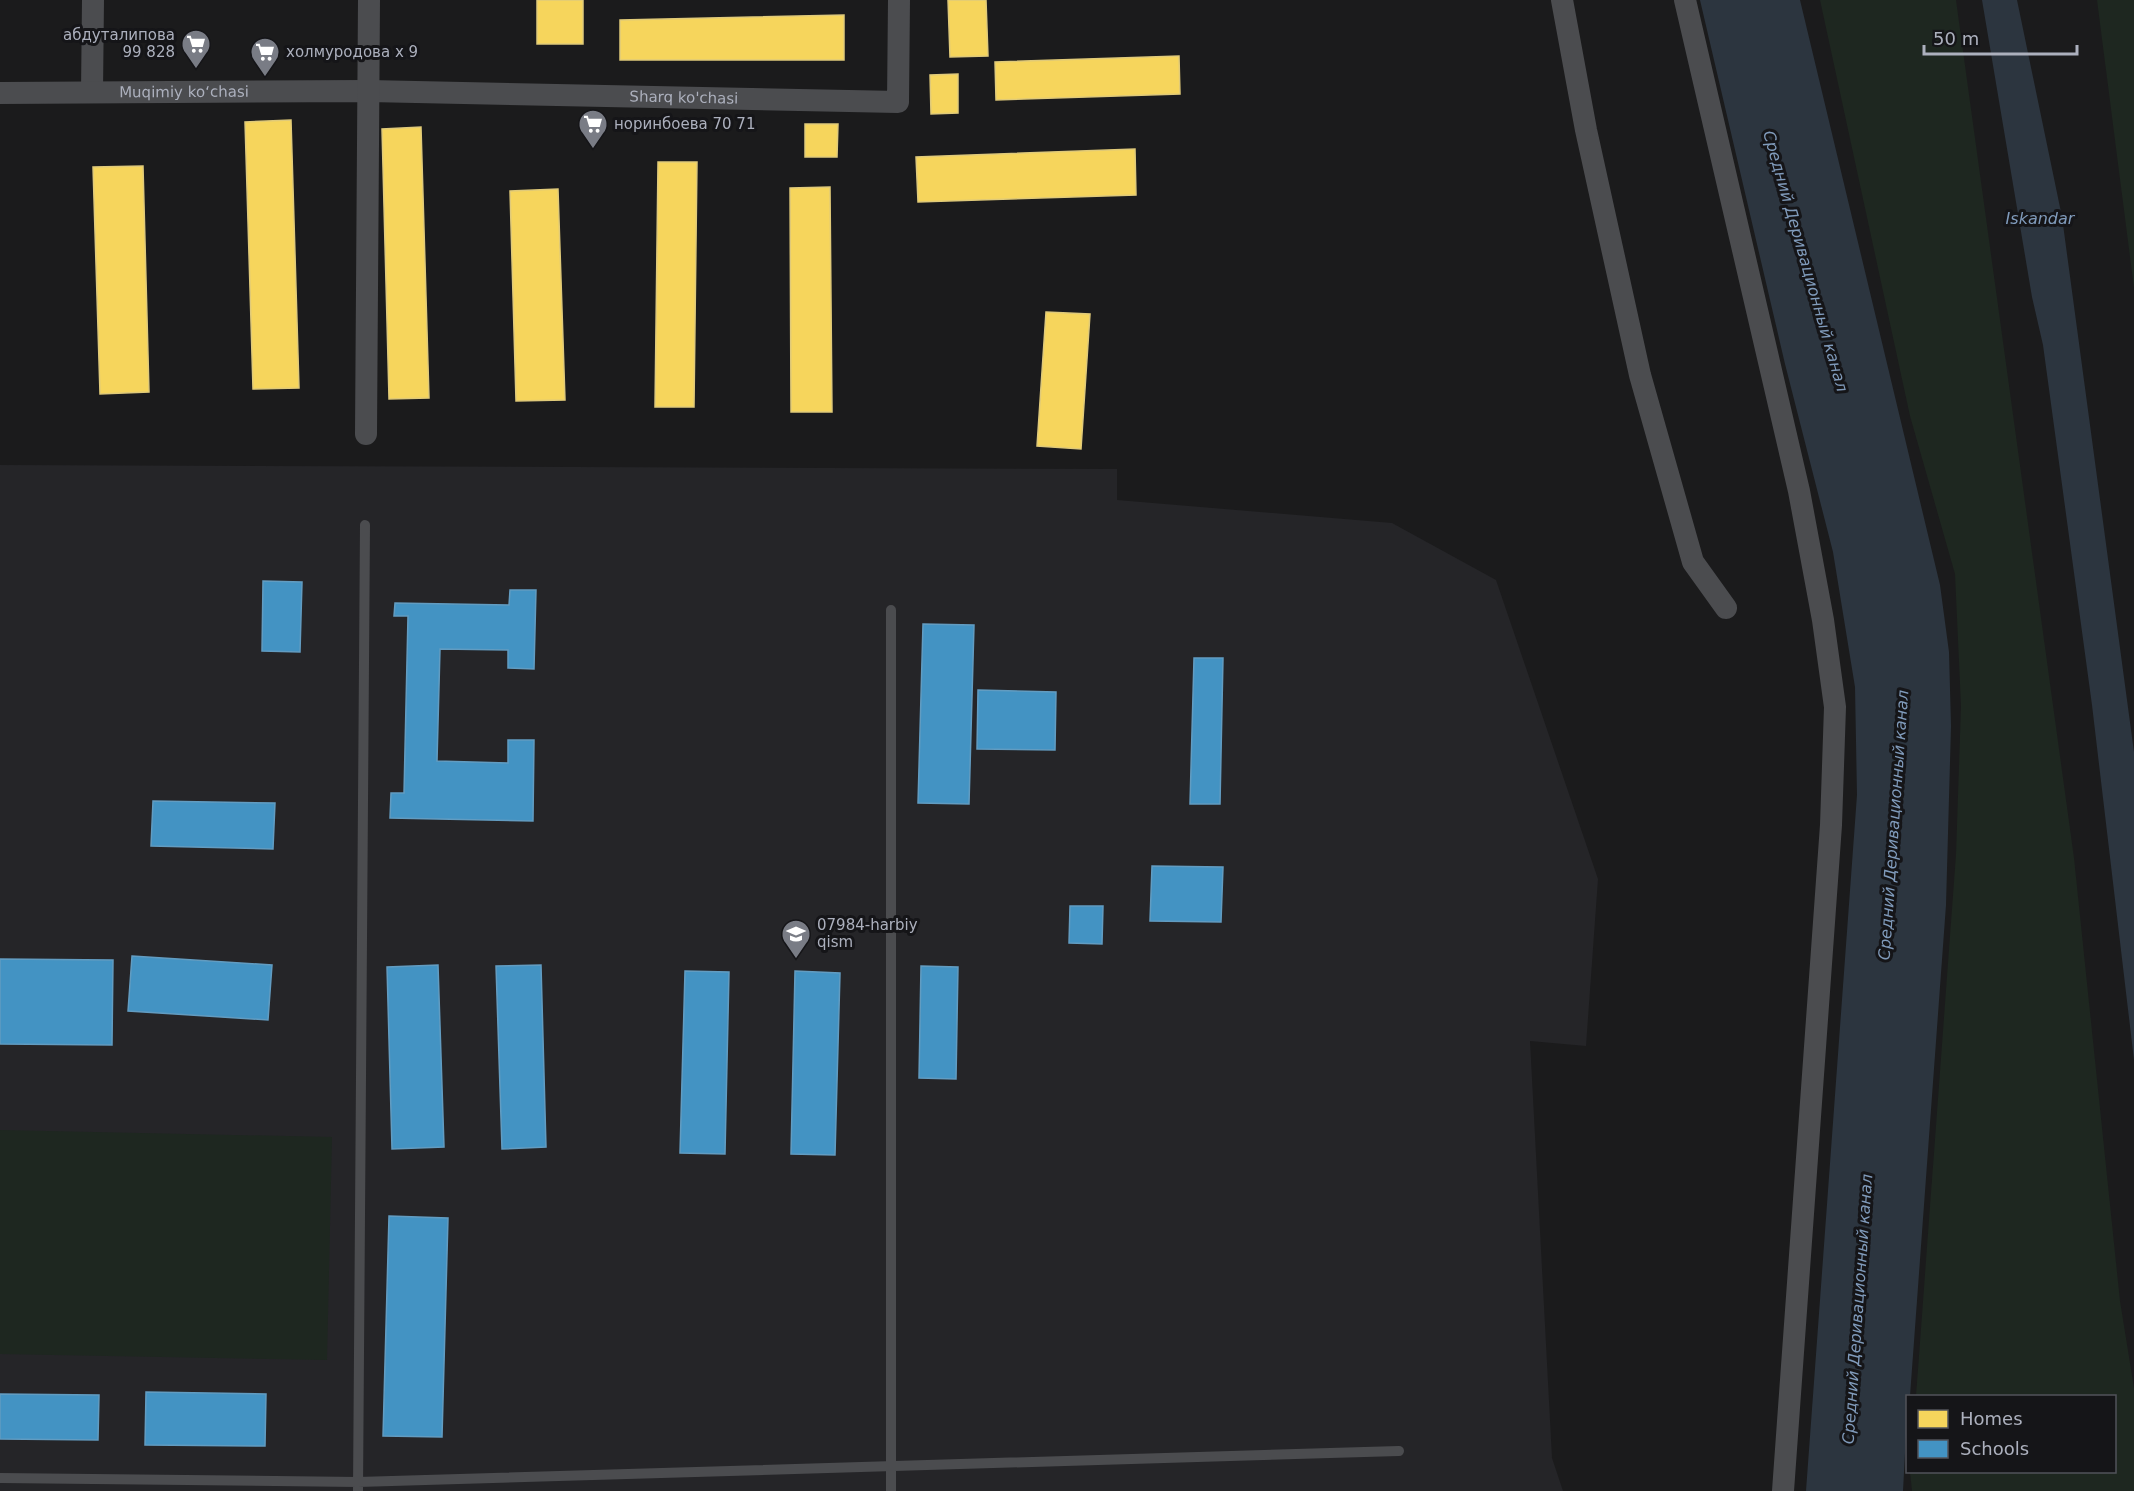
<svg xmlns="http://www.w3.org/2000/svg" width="2134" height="1491" font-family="'DejaVu Sans',sans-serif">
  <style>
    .built { fill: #252528 }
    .green { fill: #1e2720 }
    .water { fill: #2c353f }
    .homes { fill: #f6d55c; stroke: #e0ca79; stroke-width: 1.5 }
    .schools { fill: #4393c3; stroke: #629cc1; stroke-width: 1.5 }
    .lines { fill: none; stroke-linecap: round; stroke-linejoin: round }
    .lane { stroke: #4b4c4f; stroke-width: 10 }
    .street { stroke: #4b4c4f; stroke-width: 22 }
    .labels { text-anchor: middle; stroke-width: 6; stroke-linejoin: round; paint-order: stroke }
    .poi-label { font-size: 15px; fill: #acb0bd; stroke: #151518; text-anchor: start }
    .street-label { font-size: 15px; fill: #acb0bd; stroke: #151518 }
    .water-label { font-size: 16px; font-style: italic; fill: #809bbb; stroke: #151518 }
  </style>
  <rect width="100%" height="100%" fill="#1b1b1c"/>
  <path class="built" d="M0,465L1117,469V500L1392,523L1496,580L1598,879L1586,1046L1530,1041L1552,1458L1563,1491H0Z"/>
  <path class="green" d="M1820,0H1956L2074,858L2120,1301L2134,1388V1491H1912L1910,1472H2114V1396H1916L1956,855L1961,706L1955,574L1910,416Z
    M2097,0H2134V288Z
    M0,1130L332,1137L327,1360L0,1354Z"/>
  <path class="water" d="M1700,0H1800L1940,585L1949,652L1951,726L1946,905L1910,1396H1908L1903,1491H1806L1857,795L1855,687L1833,552L1785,364Z
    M1982,0H2017L2062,217L2134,752V1060L2092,705L2043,345L2032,297Z"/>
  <path class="homes" d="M537,0H583V44H537Z
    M948,0H986L988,56L950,57Z
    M844,15V60H620V20Z
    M1179,56L1180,94L996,100L995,62Z
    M958,74V113L931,114L930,75Z
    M291,120L299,388L253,389L245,122Z
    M805,124H838L837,157H805Z
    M421,127L429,398L389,399L382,129Z
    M1135,149L1136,195L918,202L916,157Z
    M658,162H697L694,407H655Z
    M143,166L149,392L100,394L93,167Z
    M830,187L832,412H791L790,188Z
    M558,189L565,400L516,401L510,191Z
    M1046,312L1090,314L1081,449L1037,446Z"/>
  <path class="schools" d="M263,581L302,582L300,652L262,651Z
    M510,590H536L534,669L508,668V650L440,649L437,761L508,763V740H534L533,821L390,818L391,793H404L408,616H394L395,603L509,605Z
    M923,624L974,625L969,804L918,803Z
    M1194,658H1223L1220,804H1190Z
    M978,690L1056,692L1055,750L977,749Z
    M153,801L275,803L273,849L151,846Z
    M1152,866L1223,867L1221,922L1150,921Z
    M1070,906H1103L1102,944L1069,943Z
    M132,956L272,965L268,1020L128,1011Z
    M0,959L113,960L112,1045L0,1044Z
    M438,965L444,1147L392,1149L387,967Z
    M541,965L546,1147L502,1149L496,966Z
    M921,966L958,967L956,1079L919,1078Z
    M685,971L729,972L725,1154L680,1153Z
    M795,971L840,973L835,1155L791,1154Z
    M389,1216L448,1218L442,1437L383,1436Z
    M146,1392L266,1394L265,1446L145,1445Z
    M0,1394L99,1395L98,1440L0,1439Z"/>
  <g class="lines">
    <path class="lane" d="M0,1478L358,1482L1399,1451
      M358,1491L365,525
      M891,1491V610"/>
    <g class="street">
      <path d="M1562,0L1586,130L1640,375L1693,562L1726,608"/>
      <path d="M1685,0L1799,491L1823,620L1835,707L1831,825L1783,1491"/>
      <path d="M92,92L93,0"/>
      <path id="s1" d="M0,93L369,91L898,102L899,0"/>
      <path d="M366,434L369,0"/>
    </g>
  </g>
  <defs>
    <g id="supermarket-pin" transform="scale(1.5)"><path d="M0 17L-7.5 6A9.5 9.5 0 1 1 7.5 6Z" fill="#797c85" stroke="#151518"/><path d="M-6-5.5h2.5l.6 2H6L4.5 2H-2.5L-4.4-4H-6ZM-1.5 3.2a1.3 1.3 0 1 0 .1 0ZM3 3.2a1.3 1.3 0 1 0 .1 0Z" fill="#fff"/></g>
    <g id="university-pin" transform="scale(1.5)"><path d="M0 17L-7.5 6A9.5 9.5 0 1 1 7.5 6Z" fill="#797c85" stroke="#151518"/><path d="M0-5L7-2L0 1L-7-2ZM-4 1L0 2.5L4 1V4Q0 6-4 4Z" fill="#fff"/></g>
  </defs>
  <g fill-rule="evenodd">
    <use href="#supermarket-pin" x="196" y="44"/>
    <use href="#supermarket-pin" x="265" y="52"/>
    <use href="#supermarket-pin" x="593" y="124"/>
    <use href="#university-pin" x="796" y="934"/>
  </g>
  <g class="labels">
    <g class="poi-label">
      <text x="175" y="40" text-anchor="end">абдуталипова<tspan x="175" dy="17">99 828</tspan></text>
      <text x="286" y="57">холмуродова х 9</text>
      <text x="614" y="129">норинбоева 70 71</text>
      <text x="817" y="930">07984-harbiy<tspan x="817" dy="17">qism</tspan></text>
    </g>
    <g class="street-label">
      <text dy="5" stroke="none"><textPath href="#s1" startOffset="184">Muqimiy ko‘chasi</textPath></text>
      <text dy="5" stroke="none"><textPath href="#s1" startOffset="684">Sharq ko'chasi</textPath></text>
    </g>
    <g class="water-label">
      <text x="2040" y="224">Iskandar</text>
      <text transform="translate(1806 261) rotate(74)" y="6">Средний Деривационный канал</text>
      <text transform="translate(1893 825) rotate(-86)" y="6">Средний Деривационный канал</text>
      <text transform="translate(1857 1309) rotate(-86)" y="6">Средний Деривационный канал</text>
    </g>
  </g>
  <rect x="1906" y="1395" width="210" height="78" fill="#151518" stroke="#51535a" stroke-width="1.5"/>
  <rect x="1918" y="1410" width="30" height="18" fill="#f6d55c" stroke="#51535a" stroke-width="1.5"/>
  <text x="1960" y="1425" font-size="18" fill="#acb0bd">Homes</text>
  <rect x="1918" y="1440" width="30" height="18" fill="#4393c3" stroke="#51535a" stroke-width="1.5"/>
  <text x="1960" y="1455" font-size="18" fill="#acb0bd">Schools</text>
  <path d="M1924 45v9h153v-9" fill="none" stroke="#acb0bd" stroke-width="3"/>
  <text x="1933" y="45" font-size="18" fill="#acb0bd" stroke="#151518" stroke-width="4.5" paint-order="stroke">50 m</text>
</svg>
